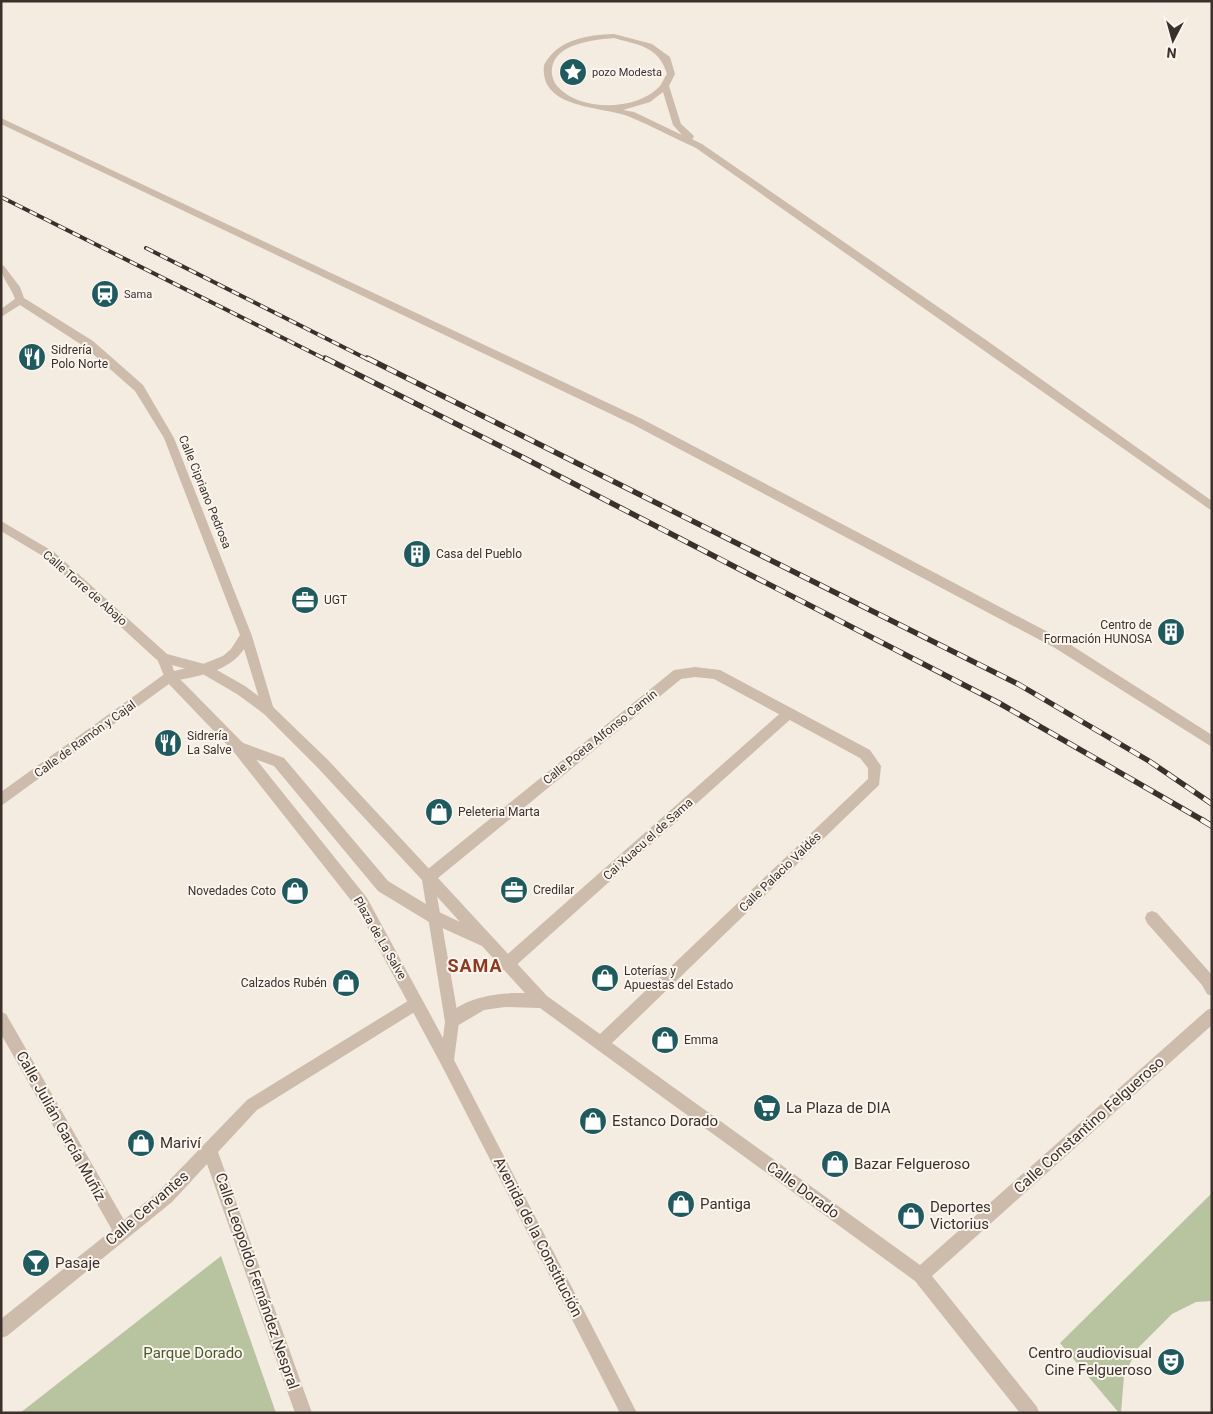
<svg xmlns="http://www.w3.org/2000/svg" width="1213" height="1414" font-family="Roboto,sans-serif">
  <style>
    .green { fill: #b8c4a0 }
    .lines { fill: none; stroke-linecap: round; stroke-linejoin: round }
    .pedestrian { fill: #cdbbac; fill-rule: evenodd }
    .minor { fill: #cdbbac; fill-rule: evenodd }
    .tertiary { fill: #cdbbac; fill-rule: evenodd }
    .rail-far2-casing { stroke: #3b302b; stroke-width: 4 }
    .rail-far1-casing { stroke: #3b302b; stroke-width: 5.5 }
    .rail-casing { stroke: #3b302b; stroke-width: 6 }
    .rail-far2 { stroke: #fbf5ee; stroke-width: 2.5; stroke-dasharray: 8; stroke-linecap: butt }
    .rail-far1 { stroke: #fbf5ee; stroke-width: 4; stroke-dasharray: 11; stroke-linecap: butt }
    .rail { stroke: #fbf5ee; stroke-width: 4.5; stroke-dasharray: 14; stroke-linecap: butt }
    .labels { text-anchor: middle; stroke-width: 4; stroke-linejoin: round; paint-order: stroke }
    .far-poi-label { font-size: 11px; fill: #3b302b; stroke: #fbf5ee; text-anchor: start }
    .poi-label { font-size: 12px; fill: #3b302b; stroke: #fbf5ee; text-anchor: start }
    .street-label { font-size: 12px; fill: #3b302b; stroke: #fbf5ee }
    .near-poi-label { font-size: 15px; fill: #3b302b; stroke: #fbf5ee; text-anchor: start }
    .near-street-label { font-size: 15px; fill: #3b302b; stroke: #fbf5ee }
    .near-park-label { font-size: 15px; fill: #4a5a2e; stroke: #fbf5ee }
    .district-label { font-size: 18px; font-weight: bold; letter-spacing: 1px; fill: #8c3b22; stroke: #fbf5ee }
  </style>
  <rect width="100%" height="100%" fill="#f4ebe1"/>
  <path class="green" d="M1212,1193V1301L1196,1302L1172,1314L1137,1349L1124,1376L1121,1413H1119L1060,1343Z
    M221,1256L276,1413H20Z"/>
  <g class="lines">
    <path class="pedestrian" d="M789,708L793,709L795,713L793,717L512,969L507,971L502,969L500,964L502,959L785,709Z"/>
    <path class="minor" d="M614,34L652,44L670,57L675,74L669,86L681,124L693,135L694,137L692,139L702,144L986,340L1212,501V511L696,148C674,138 652,126 630,117C603,106 539,110 544,65C558,39 587,35 614,34ZM614,38C638,45 659,46 667,74C664,78 662,84 659,87C636,111 579,112 557,86C553,81 551,74 552,68C556,43 594,40 614,38ZM663,92L673,125L682,135L634,112L623,110L650,102Z
      M1,118L642,419L1063,640L1212,735V747L1055,648L634,425L1,124Z
      M1,265L4,266L20,287L24,298L93,341L143,385L174,438L252,636L274,710L272,714L268,715L264,714L244,649C229,672 198,676 173,681L1,806V792L166,673L203,664L223,656L231,649L240,635L164,438L135,391L85,347L20,305L1,317V309L15,299C11,286 1,279 1,265Z
      M695,667L720,670L870,750L881,766L879,785L612,1043L920,1265L1207,1010L1212,1008V1025L932,1276L1037,1407L1039,1413H1020L915,1281L540,1008L505,1007L484,1010L452,1029L447,1027L445,1022C455,997 502,992 525,993L482,946L429,922L378,891L274,766L233,751L232,747L233,743L238,741L284,758L388,881L439,912L460,922L423,881L421,877L423,873L674,670ZM695,677L714,679L860,758L868,768V779L600,1034L547,996L438,878L681,679Z
      M1152,911L1157,913L1212,975V996L1207,994L1202,985L1147,923L1145,918L1147,913Z
      M416,996L421,998L423,1003L421,1008L257,1110L218,1152L312,1413H295L207,1164L172,1202L7,1336L1,1338V1319L112,1230L1,1034V1012L6,1014L124,1220L160,1190L247,1100Z"/>
    <path class="tertiary" d="M1,521L54,552L167,654L208,665L245,686L272,706L328,760L433,873L459,1022L454,1060L637,1413H620L442,1066L357,908L233,751L166,681L158,661L46,558L1,531ZM172,665L201,673L237,694L264,714L318,768L422,880L445,1022L443,1038L367,898L243,743L175,674Z"/>
    <g class="rail-far2-casing">
      <path id="rail-far2" d="M1,197L327,360
        M146,248L369,360"/>
    </g>
    <g class="rail-far1-casing">
      <path id="rail-far1" d="M325,358L524,458L999,703L1204,821
        M367,358L1018,684L1149,761L1212,804"/>
    </g>
    <g class="rail-casing">
      <path id="rail" d="M1202,820L1212,826"/>
    </g>
    <use href="#rail-far2" class="rail-far2"/>
    <use href="#rail-far1" class="rail-far1"/>
    <use href="#rail" class="rail"/>
  </g>
  <defs>
    <g id="sight-disc" transform="scale(1.4375)"><circle r="9.5" fill="#1f5a5e" stroke="#fbf5ee"/><path d="M0-6L1.8-2.2L6-1.7L2.9 1.2L3.7 5.4L0 3.3L-3.7 5.4L-2.9 1.2L-6-1.7L-1.8-2.2Z" fill="#fff"/></g>
    <g id="station-disc" transform="scale(1.4375)"><circle r="9.5" fill="#1f5a5e" stroke="#fbf5ee"/><path d="M-3-6H3Q5-6 5-4V2Q5 4 3 4L4.5 6H3L1.5 4h-3L-3 6H-4.5L-3 4Q-5 4-5 2V-4Q-5-6-3-6ZM-3.5-4v3h7v-3ZM-3.5 1v1.5H-2V1ZM2 1v1.5H3.5V1Z" fill="#fff"/></g>
    <g id="restaurant-disc" transform="scale(1.4375)"><circle r="9.5" fill="#1f5a5e" stroke="#fbf5ee"/><path d="M-5-6h1v4h1v-4h1v4h1v-4h1v5L-1.5 .5V6h-2V.5L-5-1ZM5-6V6H3V1.5H1.5Q1.5-4 5-6Z" fill="#fff"/></g>
    <g id="building-disc" transform="scale(1.4375)"><circle r="9.5" fill="#1f5a5e" stroke="#fbf5ee"/><path d="M-4-6H4V6H1V3H-1V6H-4ZM-2.5-4.3h1.7v1.8h-1.7ZM.8-4.3h1.7v1.8H.8ZM-2.5-1h1.7V.8h-1.7ZM.8-1h1.7V.8H.8Z" fill="#fff"/></g>
    <g id="office-disc" transform="scale(1.4375)"><circle r="9.5" fill="#1f5a5e" stroke="#fbf5ee"/><path d="M-6-3h4V-5.5h4V-3h4V5H-6ZM-1-4.5V-3h2v-1.5ZM-6 0V1H6V0Z" fill="#fff"/></g>
    <g id="shop-disc" transform="scale(1.4375)"><circle r="9.5" fill="#1f5a5e" stroke="#fbf5ee"/><path d="M-5-2.5h2.3a2.7 3.5 0 0 1 5.4 0H5L5.5 6h-11ZM-1.5-2.5h3a1.5 2.3 0 0 0-3 0Z" fill="#fff"/></g>
    <g id="supermarket-disc" transform="scale(1.4375)"><circle r="9.5" fill="#1f5a5e" stroke="#fbf5ee"/><path d="M-6-5.5h2.5l.6 2H6L4.5 2H-2.5L-4.4-4H-6ZM-1.5 3.2a1.3 1.3 0 1 0 .1 0ZM3 3.2a1.3 1.3 0 1 0 .1 0Z" fill="#fff"/></g>
    <g id="bar-disc" transform="scale(1.4375)"><circle r="9.5" fill="#1f5a5e" stroke="#fbf5ee"/><path d="M-6-5H6L.8 .8V4.5H3.5V6h-7V4.5H-.8V.8Z" fill="#fff"/></g>
    <g id="theatre-disc" transform="scale(1.4375)"><circle r="9.5" fill="#1f5a5e" stroke="#fbf5ee"/><path d="M-5-5.5Q0-4 5-5.5V0Q5 5 0 6Q-5 5-5 0ZM-3.3-2.5H-1v1.5H-3.3ZM1-2.5H3.3v1.5H1ZM-2.8 1Q0 5.5 2.8 1Z" fill="#fff"/></g>
  </defs>
  <g fill-rule="evenodd">
    <use href="#sight-disc" x="573" y="72"/>
    <use href="#station-disc" x="105" y="294"/>
    <use href="#restaurant-disc" x="32" y="357"/>
    <use href="#building-disc" x="417" y="554"/>
    <use href="#office-disc" x="305" y="600"/>
    <use href="#building-disc" x="1171" y="632"/>
    <use href="#restaurant-disc" x="168" y="743"/>
    <use href="#shop-disc" x="439" y="812"/>
    <use href="#office-disc" x="514" y="890"/>
    <use href="#shop-disc" x="295" y="891"/>
    <use href="#shop-disc" x="605" y="978"/>
    <use href="#shop-disc" x="346" y="983"/>
    <use href="#shop-disc" x="665" y="1040"/>
    <use href="#supermarket-disc" x="767" y="1108"/>
    <use href="#shop-disc" x="593" y="1121"/>
    <use href="#shop-disc" x="141" y="1143"/>
    <use href="#shop-disc" x="835" y="1164"/>
    <use href="#shop-disc" x="681" y="1204"/>
    <use href="#shop-disc" x="911" y="1216"/>
    <use href="#bar-disc" x="36" y="1263"/>
    <use href="#theatre-disc" x="1171" y="1362"/>
  </g>
  <g class="labels">
    <g class="far-poi-label">
      <text x="592" y="76">pozo Modesta</text>
      <text x="124" y="298">Sama</text>
    </g>
    <g class="poi-label">
      <text x="51" y="354">Sidrería<tspan x="51" dy="14">Polo Norte</tspan></text>
      <text x="436" y="558">Casa del Pueblo</text>
      <text x="324" y="604">UGT</text>
      <text x="1152" y="629" text-anchor="end">Centro de<tspan x="1152" dy="14">Formación HUNOSA</tspan></text>
      <text x="187" y="740">Sidrería<tspan x="187" dy="14">La Salve</tspan></text>
      <text x="458" y="816">Peleteria Marta</text>
      <text x="533" y="894">Credilar</text>
      <text x="276" y="895" text-anchor="end">Novedades Coto</text>
      <text x="624" y="975">Loterías y<tspan x="624" dy="14">Apuestas del Estado</tspan></text>
      <text x="327" y="987" text-anchor="end">Calzados Rubén</text>
      <text x="684" y="1044">Emma</text>
    </g>
    <g class="street-label">
      <text transform="translate(205 492) rotate(68)" y="4">Calle Cipriano Pedrosa</text>
      <text transform="translate(85 588) rotate(41)" y="4">Calle Torre de Abajo</text>
      <text transform="translate(600 737) rotate(-39)" y="4">Calle Poeta Alfonso Camín</text>
      <text transform="translate(85 739) rotate(-36)" y="4">Calle de Ramón y Cajal</text>
      <text transform="translate(648 839) rotate(-42)" y="4">Cai Xuacu el de Sama</text>
      <text transform="translate(780 872) rotate(-44)" y="4">Calle Palacio Valdés</text>
      <text transform="translate(380 938) rotate(60)" y="4">Plaza de La Salve</text>
    </g>
    <g class="near-poi-label">
      <text x="786" y="1113">La Plaza de DIA</text>
      <text x="612" y="1126">Estanco Dorado</text>
      <text x="160" y="1148">Mariví</text>
      <text x="854" y="1169">Bazar Felgueroso</text>
      <text x="700" y="1209">Pantiga</text>
      <text x="930" y="1212">Deportes<tspan x="930" dy="17">Victorius</tspan></text>
      <text x="55" y="1268">Pasaje</text>
      <text x="1152" y="1358" text-anchor="end">Centro audiovisual<tspan x="1152" dy="17">Cine Felgueroso</tspan></text>
    </g>
    <g class="near-street-label">
      <text transform="translate(1089 1125) rotate(-42)" y="5">Calle Constantino Felgueroso</text>
      <text transform="translate(61 1126) rotate(61)" y="5">Calle Julián García Muñíz</text>
      <text transform="translate(803 1190) rotate(36)" y="5">Calle Dorado</text>
      <text transform="translate(147 1208) rotate(-41)" y="5">Calle Cervantes</text>
      <text transform="translate(538 1237) rotate(63)" y="5">Avenida de la Constitución</text>
      <text transform="translate(257 1281) rotate(71)" y="5">Calle Leopoldo Fernández Nespral</text>
    </g>
    <g class="near-park-label">
      <text x="193" y="1358">Parque Dorado</text>
    </g>
    <g class="district-label">
      <text x="475" y="972">SAMA</text>
    </g>
  </g>
  <rect width="1213" height="1414" fill="none" stroke="#3b302b" stroke-width="5"/>
  <g transform="translate(1173 40) rotate(186)" stroke="#fbf5ee" stroke-width="4" paint-order="stroke">
  <path d="M0-4L9 19L0 12L-9 19Z" fill="#3b302b"/>
  <text y="-8" font-size="14" font-weight="bold" text-anchor="middle" fill="#3b302b">N</text>
  </g>
</svg>
